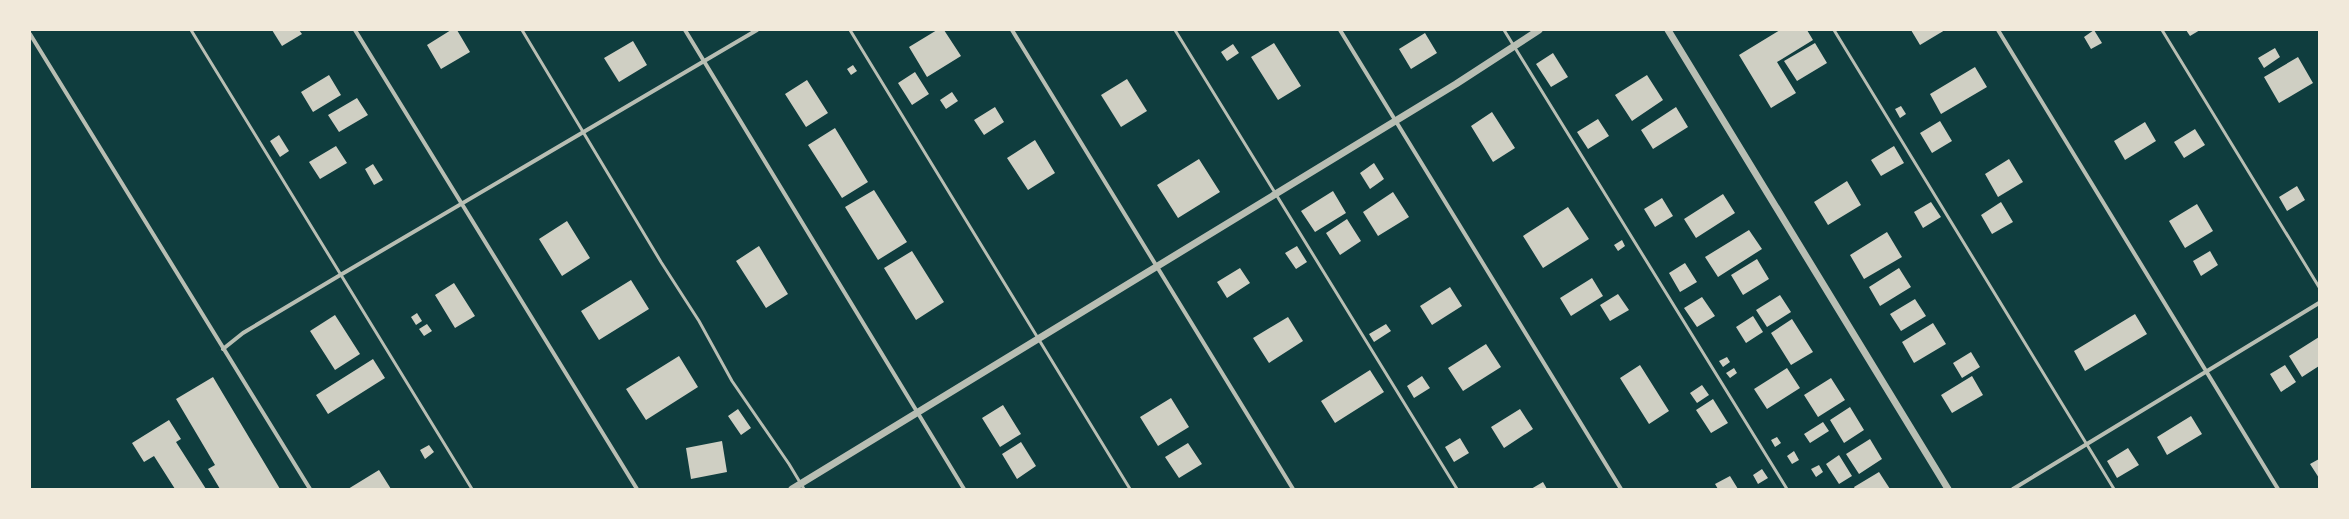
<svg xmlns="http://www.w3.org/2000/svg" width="2349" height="519" font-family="'PT Sans',sans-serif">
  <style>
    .building { fill: #cfcfc3 }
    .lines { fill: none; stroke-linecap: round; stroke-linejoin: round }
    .service { stroke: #b8beb3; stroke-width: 3 }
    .minor { stroke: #b8beb3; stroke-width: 4 }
    .tertiary { stroke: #b8beb3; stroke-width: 7 }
  </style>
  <rect width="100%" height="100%" fill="#0f3d3e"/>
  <path class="building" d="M272,30H299L302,34L282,46Z
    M451,30H457L470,52L441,69L427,45Z
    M937,30H944L961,56L927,77L909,47Z
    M1780,30H1807L1813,40L1777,62L1796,93L1771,108L1739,55Z
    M1911,30H1945L1920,45Z
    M2094,30L2102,43L2091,49L2084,37Z
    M2186,30H2200L2190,36Z
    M1425,33L1437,53L1411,69L1399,49Z
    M633,41L647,65L619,82L604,58Z
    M1274,43L1301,86L1278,100L1251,57Z
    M1815,43L1827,63L1797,81L1784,61Z
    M1233,44L1239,53L1227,61L1221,52Z
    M2275,48L2280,57L2264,68L2258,58Z
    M1553,53L1568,77L1551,87L1536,64Z
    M2298,57L2313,83L2279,103L2264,77Z
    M853,65L857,71L851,75L847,69Z
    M1975,67L1987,87L1941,114L1930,94Z
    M915,72L929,94L912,105L898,83Z
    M329,75L341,95L313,112L301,92Z
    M1647,75L1663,100L1632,121L1615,95Z
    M1127,79L1147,111L1121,127L1101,95Z
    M807,80L828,113L806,127L785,94Z
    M952,92L958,101L946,109L940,100Z
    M357,98L368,115L339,132L328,115Z
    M1901,106L1906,114L1900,118L1895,109Z
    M995,107L1004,122L984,135L974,120Z
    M1676,107L1688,127L1653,149L1641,130Z
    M1492,112L1515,148L1493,162L1471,126Z
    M1598,119L1609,136L1588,149L1577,132Z
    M1940,121L1952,141L1932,153L1920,133Z
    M2145,122L2156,141L2125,160L2114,141Z
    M835,128L868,182L842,198L808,145Z
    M2195,129L2205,145L2184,158L2174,142Z
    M279,135L289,151L280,157L270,141Z
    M1035,140L1055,173L1028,190L1007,158Z
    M336,146L347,163L320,179L309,162Z
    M1894,146L1904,163L1881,176L1871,160Z
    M1199,159L1220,192L1178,218L1157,185Z
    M2009,159L2023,182L1998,197L1985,174Z
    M1374,163L1384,179L1370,189L1360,173Z
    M373,164L383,180L374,185L365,169Z
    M1847,181L1861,205L1828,225L1814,202Z
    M2297,186L2305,200L2287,211L2279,197Z
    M874,190L907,242L878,260L845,207Z
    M1333,191L1346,213L1315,232L1301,211Z
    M1393,192L1409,217L1378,236L1363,212Z
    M1723,194L1735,213L1696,238L1684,219Z
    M1662,198L1673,216L1655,227L1644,209Z
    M1931,202L1941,217L1923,228L1914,212Z
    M2001,202L2013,222L1992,234L1981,215Z
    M2197,204L2213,231L2185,248L2169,221Z
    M1568,207L1589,239L1543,268L1523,236Z
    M1347,219L1361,241L1340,255L1326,233Z
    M567,221L590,258L562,276L539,239Z
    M1749,230L1762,249L1718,277L1705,257Z
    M1887,232L1902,257L1864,279L1850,255Z
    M1622,240L1625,246L1618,251L1614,245Z
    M759,246L788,294L766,308L736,261Z
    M1297,246L1307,262L1296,269L1285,253Z
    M912,251L944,302L916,320L884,268Z
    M2210,251L2218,265L2201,276L2193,261Z
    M1757,259L1769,279L1743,295L1731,275Z
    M1685,263L1697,282L1680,292L1669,273Z
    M1240,268L1250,283L1227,298L1217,282Z
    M1899,268L1911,287L1880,306L1869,287Z
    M1592,278L1603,296L1571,316L1560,298Z
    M631,280L649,309L599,340L581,311Z
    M454,283L475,316L455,328L435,295Z
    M1450,287L1462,306L1432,325L1420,306Z
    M1618,294L1629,310L1610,321L1600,305Z
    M1780,295L1791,312L1767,327L1756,310Z
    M1702,297L1715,316L1697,327L1684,308Z
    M1915,299L1926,316L1901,331L1890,314Z
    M417,313L422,321L416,325L411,317Z
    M2135,314L2147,334L2085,371L2074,351Z
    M335,315L360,354L335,370L310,331Z
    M1753,316L1763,332L1746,343L1736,327Z
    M1288,317L1303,341L1269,363L1253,338Z
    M1792,319L1813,352L1791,365L1771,333Z
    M1933,323L1946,344L1914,363L1902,342Z
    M427,324L432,331L424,336L419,329Z
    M1386,324L1391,331L1374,342L1369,334Z
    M2319,337V366L2302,377L2289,356Z
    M1486,344L1501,367L1463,391L1448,368Z
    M1971,352L1980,367L1962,378L1953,363Z
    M679,356L698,387L646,420L626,389Z
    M1727,357L1730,362L1723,367L1719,361Z
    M373,359L385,378L328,414L316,395Z
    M1640,365L1669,411L1649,424L1620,378Z
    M2285,365L2296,382L2281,392L2270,374Z
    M1734,368L1737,373L1730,378L1726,373Z
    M1787,368L1800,388L1767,409L1754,389Z
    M1370,370L1384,392L1335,423L1321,401Z
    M1422,376L1430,388L1414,398L1407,386Z
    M1972,376L1983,395L1952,413L1941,395Z
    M213,377L280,489H220L208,469L215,465L176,399Z
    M1831,378L1845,400L1818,417L1804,395Z
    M1702,385L1709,395L1697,403L1690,393Z
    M1171,398L1189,427L1158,446L1140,417Z
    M1713,399L1728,423L1711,433L1696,410Z
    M1003,405L1021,434L1000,447L982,418Z
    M1850,407L1864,430L1844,443L1830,420Z
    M738,409L751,428L741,435L728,416Z
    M1520,409L1533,429L1504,448L1491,427Z
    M2191,416L2202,434L2167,455L2157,437Z
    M169,420L181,439L176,442L206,489H175L154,456L144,462L132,443Z
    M1823,422L1829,431L1810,443L1804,434Z
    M1777,437L1781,443L1775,447L1771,440Z
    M1460,438L1469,453L1454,462L1445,447Z
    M1870,439L1882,459L1859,474L1846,454Z
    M722,441L727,472L691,479L686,448Z
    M1021,442L1036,466L1017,479L1002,454Z
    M1188,443L1202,464L1179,478L1165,457Z
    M429,445L434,452L425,459L420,450Z
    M2128,448L2139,465L2117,478L2107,461Z
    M1794,451L1799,460L1792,464L1787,456Z
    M1839,455L1852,476L1839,484L1826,464Z
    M2319,459V478L2310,464Z
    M1819,465L1823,472L1816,477L1811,469Z
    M1762,469L1768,478L1758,484L1753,475Z
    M379,470L391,489H348Z
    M1879,472L1890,489H1855L1854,487Z
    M1730,476L1738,489H1718L1715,484Z
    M1543,482L1547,489H1531Z"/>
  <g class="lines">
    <path class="service" d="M191,30L472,489
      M522,30L661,262L699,321L732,381L789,464L804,489
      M850,30L1130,489
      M1175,30L1457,489
      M1504,30L1787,489
      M1834,30L2114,489
      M2162,30L2319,287"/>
    <path class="minor" d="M355,30L637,489
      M685,30L964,489
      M1012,30L1293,489
      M1340,30L1621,489
      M1998,30L2278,489
      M30,34L310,489
      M223,349L243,333L342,274L757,30
      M2013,489L2319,303"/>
    <path class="tertiary" d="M1668,30L1948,489
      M792,489L1456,84L1539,30"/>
  </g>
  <rect width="2349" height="519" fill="none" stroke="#f1e9da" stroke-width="62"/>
</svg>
